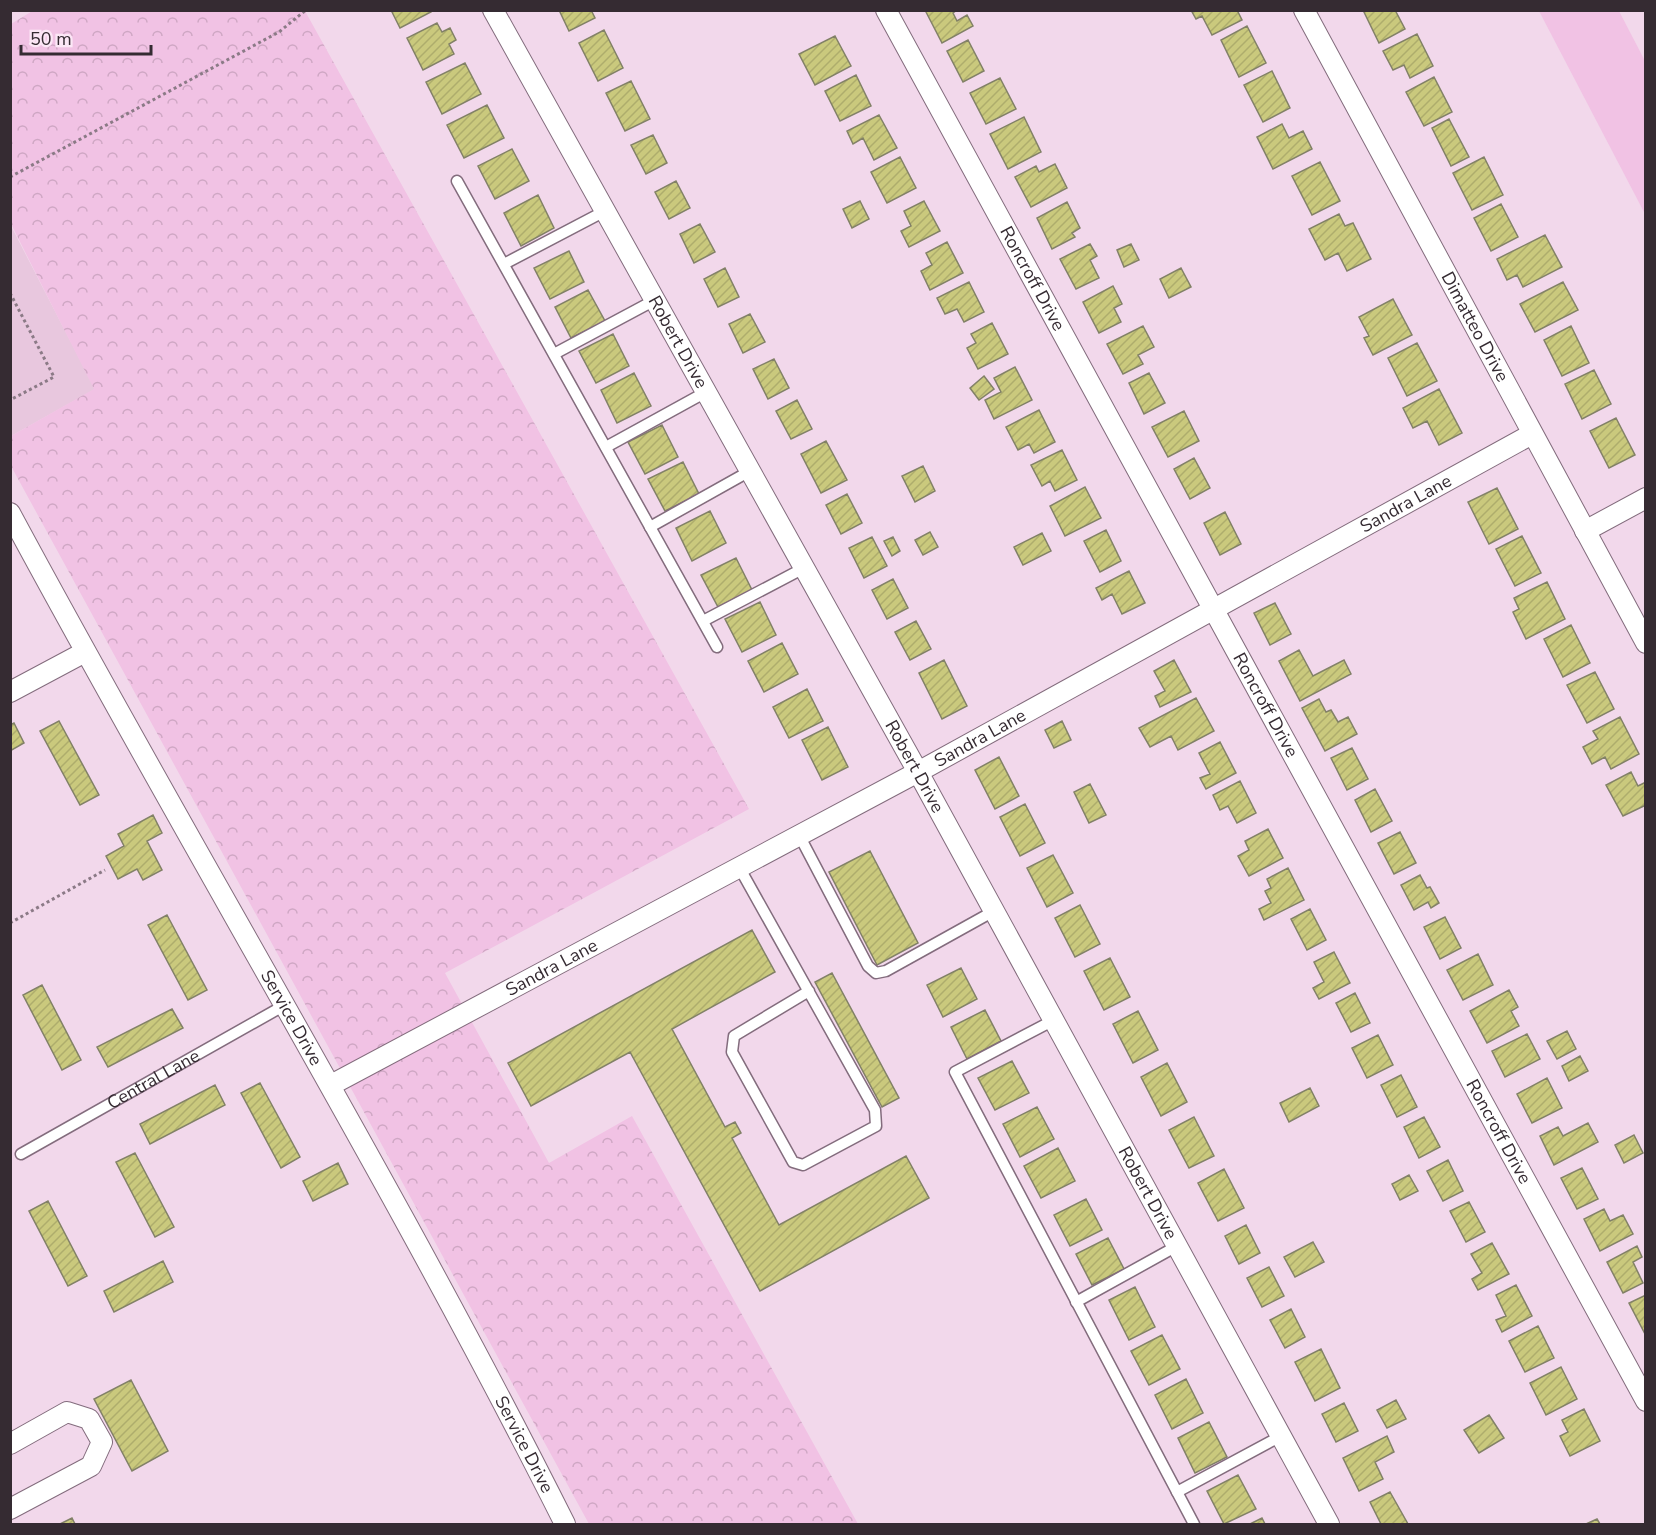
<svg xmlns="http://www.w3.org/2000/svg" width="1656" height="1535" font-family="'Nunito Sans',sans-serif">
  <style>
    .built { fill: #e8c7de }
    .grass { fill: #f1c2e4 }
    .forest { fill: url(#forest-crowns) }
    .building { fill: url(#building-hatch); stroke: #828167; stroke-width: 1.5 }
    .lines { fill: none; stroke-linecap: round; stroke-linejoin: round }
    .lane-casing { stroke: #836c7d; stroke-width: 13 }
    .street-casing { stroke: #836c7d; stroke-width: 22 }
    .path { stroke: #8b7a86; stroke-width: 3; stroke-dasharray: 3 3; stroke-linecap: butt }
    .lane { stroke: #fff; stroke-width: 10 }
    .street { stroke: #fff; stroke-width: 20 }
    .labels { text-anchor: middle; stroke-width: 6; stroke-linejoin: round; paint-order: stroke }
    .street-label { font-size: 18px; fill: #352b32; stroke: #fce7f6 }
  </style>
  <defs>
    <pattern id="forest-crowns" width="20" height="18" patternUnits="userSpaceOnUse" patternTransform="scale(1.5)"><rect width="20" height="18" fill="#f1c2e4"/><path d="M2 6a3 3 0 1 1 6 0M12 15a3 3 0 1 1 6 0" fill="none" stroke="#cfa7c4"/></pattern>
    <pattern id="building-hatch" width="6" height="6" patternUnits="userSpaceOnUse" patternTransform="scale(1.5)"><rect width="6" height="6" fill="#cac97d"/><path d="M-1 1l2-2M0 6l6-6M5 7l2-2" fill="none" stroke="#aead6c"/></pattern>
  </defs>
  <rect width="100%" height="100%" fill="#f2d8eb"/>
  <path class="built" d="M10,224L95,389L11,436H10Z"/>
  <path class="grass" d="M1539,11H1619L1645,61V214Z"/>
  <path class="forest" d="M34,10L305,11L749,809L445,973L549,1163L632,1116L858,1524H589L11,466V436L94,389L11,224V24Z"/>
  <path class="building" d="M391,10H430L431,12L400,28Z
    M559,10H591L595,18L569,31Z
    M928,10H957L953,13L957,21L967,15L973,26L942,43L926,12Z
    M1191,10H1237L1242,20L1212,35L1202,16L1196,19Z
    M1363,10H1395L1405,29L1379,43Z
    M437,23L442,32L450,28L456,40L449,44L454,54L423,70L407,38Z
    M1247,26L1266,63L1239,77L1221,40Z
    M604,30L623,68L598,81L579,43Z
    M1417,34L1433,66L1410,78L1404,65L1393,70L1383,51Z
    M835,36L851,66L815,85L799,54Z
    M968,40L984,71L963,82L947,51Z
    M465,63L481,94L442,114L426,82Z
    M1272,71L1290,108L1263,122L1244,85Z
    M856,75L871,106L840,121L825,91Z
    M1434,77L1452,112L1424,126L1406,92Z
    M1000,78L1016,109L986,124L970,93Z
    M631,81L650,119L625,131L606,93Z
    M487,105L504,138L464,158L447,125Z
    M879,115L897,148L874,160L863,138L853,144L847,131Z
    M1024,117L1041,152L1008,169L990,134Z
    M1449,119L1469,157L1451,166L1432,128Z
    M1282,124L1289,138L1303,131L1312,149L1273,169L1257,137Z
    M653,135L667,163L646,174L631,145Z
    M512,149L529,181L495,199L478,166Z
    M900,157L916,188L887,203L871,172Z
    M1484,157L1503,195L1472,210L1453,173Z
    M1320,162L1340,201L1312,215L1292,176Z
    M1055,164L1067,188L1031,207L1015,177L1036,166L1039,172Z
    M676,181L690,208L669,219L655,192Z
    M538,195L554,228L521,246L504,213Z
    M860,201L869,219L852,228L843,209Z
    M924,201L940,231L909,247L901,231L911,226L904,211Z
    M1067,202L1080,228L1072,233L1075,237L1052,249L1037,218Z
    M1501,204L1518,237L1491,251L1474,218Z
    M1339,214L1345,226L1353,223L1371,259L1347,271L1338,253L1325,260L1309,229Z
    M700,224L715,252L694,263L680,234Z
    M1545,235L1562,267L1523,287L1517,275L1507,280L1497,259Z
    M947,242L963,273L930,290L921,271L932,265L926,253Z
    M1090,244L1097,256L1090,260L1099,278L1076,289L1060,259Z
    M1131,244L1139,260L1124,267L1117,250Z
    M569,251L584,282L550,299L534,268Z
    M725,268L739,297L718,307L704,279Z
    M1181,268L1191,287L1169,298L1160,279Z
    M969,282L984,312L964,322L957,309L945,314L937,298Z
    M1563,282L1578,310L1535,332L1520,304Z
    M1113,286L1122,304L1114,308L1121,322L1099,333L1083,302Z
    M588,290L605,321L571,338L555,307Z
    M1393,299L1412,335L1373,355L1364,338L1369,336L1359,317Z
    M750,314L765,342L743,353L729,324Z
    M992,323L1008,354L978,369L967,348L976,343L971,334Z
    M1143,326L1154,347L1138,355L1143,364L1123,374L1107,344Z
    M1571,326L1589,363L1562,376L1544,340Z
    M613,334L629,366L596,383L579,351Z
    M1417,343L1437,381L1407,396L1388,358Z
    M774,359L789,388L768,399L753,369Z
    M1015,367L1032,400L994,419L985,400L1001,392L994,378Z
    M1594,370L1611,404L1582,419L1565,384Z
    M634,373L651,406L617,423L601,390Z
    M1149,373L1165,403L1144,414L1129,383Z
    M984,376L994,389L979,400L970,388Z
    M1439,389L1462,433L1439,445L1427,421L1413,428L1403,408Z
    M797,400L812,429L791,439L776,411Z
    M1039,410L1055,442L1034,453L1029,444L1018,450L1006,427Z
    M1184,411L1199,441L1168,457L1152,427Z
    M1616,418L1635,455L1609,468L1590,431Z
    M662,425L678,457L645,474L628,442Z
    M826,441L847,480L821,493L801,454Z
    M1062,450L1077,480L1055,491L1050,481L1042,486L1031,465Z
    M1194,458L1210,488L1190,499L1174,469Z
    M683,462L699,494L665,511L648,479Z
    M923,466L935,491L915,502L902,476Z
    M1085,487L1101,518L1065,536L1050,506Z
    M1497,488L1518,529L1489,544L1468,502Z
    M847,494L862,523L841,534L826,505Z
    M710,511L726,543L692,561L676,528Z
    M1225,512L1241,544L1220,555L1204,523Z
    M1106,530L1121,561L1100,572L1084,541Z
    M930,532L938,547L923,555L915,540Z
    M1042,533L1051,551L1023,565L1014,547Z
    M1522,536L1541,573L1515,586L1496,549Z
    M872,537L887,566L864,578L849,548Z
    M893,537L900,551L892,556L884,541Z
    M736,558L752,590L718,607L701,575Z
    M1129,571L1145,603L1122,614L1112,594L1102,600L1096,588Z
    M893,579L908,608L887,619L872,590Z
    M1547,582L1565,619L1526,639L1513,612L1519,609L1514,598Z
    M760,602L776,635L742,652L725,619Z
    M1275,603L1291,634L1270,645L1254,613Z
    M916,621L931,649L910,660L895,632Z
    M1571,625L1590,663L1563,677L1544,639Z
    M782,643L798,674L764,692L748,661Z
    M1299,650L1313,676L1344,660L1351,674L1300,701L1279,661Z
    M944,660L967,706L942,719L919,673Z
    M1174,660L1191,692L1160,707L1155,696L1165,691L1154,671Z
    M1595,672L1614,709L1587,723L1567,685Z
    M807,689L823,721L789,738L773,707Z
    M1196,698L1214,731L1178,750L1171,736L1150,747L1139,728Z
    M1319,699L1326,712L1331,710L1338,722L1348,717L1357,734L1325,751L1302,708Z
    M1620,717L1639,754L1611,769L1605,757L1592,764L1583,747L1598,739L1593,731Z
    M59,721L99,795L80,805L40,731Z
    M1062,721L1071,740L1054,748L1045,730Z
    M14,723L24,743L10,751V725Z
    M828,727L848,767L822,780L802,740Z
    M1220,742L1236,773L1206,789L1200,778L1210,774L1199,753Z
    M1352,748L1368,779L1347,790L1331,758Z
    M999,757L1019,796L995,809L975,770Z
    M1631,772L1638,786L1646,782V805L1623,816L1606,785Z
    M1240,781L1256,813L1237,823L1228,806L1220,810L1213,795Z
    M1090,784L1106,815L1089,823L1074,792Z
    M1375,789L1392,821L1371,832L1355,800Z
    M1025,804L1045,843L1020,856L1000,817Z
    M153,815L162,833L147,841L162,870L143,880L137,869L118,879L106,856L124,846L118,834Z
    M1268,829L1283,858L1249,876L1238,856L1249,850L1245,841Z
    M1400,832L1416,863L1394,874L1378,843Z
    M870,851L918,943L877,965L829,872Z
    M1053,855L1073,893L1047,907L1027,868Z
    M1288,868L1304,900L1264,920L1259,909L1271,903L1265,891L1271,888L1267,879Z
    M1420,875L1427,888L1430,887L1439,903L1431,908L1428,902L1414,910L1401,885Z
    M1080,905L1100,944L1075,957L1055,918Z
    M1310,909L1326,940L1307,950L1291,919Z
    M167,915L207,990L188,1000L148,925Z
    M1445,917L1461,948L1440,959L1424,927Z
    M752,930L775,972L672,1029L725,1127L735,1122L741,1133L732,1138L779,1225L906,1156L929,1198L760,1291L630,1052L531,1106L508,1063Z
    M1334,952L1350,983L1319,999L1313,988L1324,982L1314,962Z
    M1478,954L1493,985L1463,1000L1447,970Z
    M1110,958L1130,997L1104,1010L1084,971Z
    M961,968L977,999L943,1017L927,985Z
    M832,973L899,1098L882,1107L815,982Z
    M42,985L81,1060L62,1070L23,995Z
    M1509,990L1518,1007L1511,1011L1519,1026L1487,1043L1470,1011Z
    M1355,993L1370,1023L1351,1032L1336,1003Z
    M172,1009L183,1028L108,1067L97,1047Z
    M985,1010L1001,1041L967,1059L951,1027Z
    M1138,1011L1158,1050L1133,1063L1113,1024Z
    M1567,1031L1576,1049L1557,1059L1547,1041Z
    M1527,1034L1540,1059L1505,1077L1492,1051Z
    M1378,1035L1393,1065L1367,1078L1352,1048Z
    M1580,1056L1588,1071L1569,1081L1562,1066Z
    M1012,1061L1029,1093L995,1110L978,1078Z
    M1167,1063L1187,1102L1161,1116L1141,1077Z
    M1401,1075L1417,1107L1397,1117L1381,1085Z
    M1547,1078L1562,1108L1532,1123L1517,1094Z
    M260,1083L300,1157L281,1168L241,1093Z
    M215,1085L225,1105L150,1144L140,1124Z
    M1310,1088L1319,1106L1289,1122L1280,1103Z
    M1037,1107L1054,1139L1020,1157L1003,1124Z
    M1194,1117L1214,1156L1189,1168L1169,1130Z
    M1424,1117L1440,1147L1419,1158L1404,1127Z
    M1588,1123L1598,1142L1554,1165L1540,1136L1558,1127L1563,1136Z
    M1634,1135L1643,1153L1624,1163L1615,1145Z
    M1058,1148L1075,1181L1041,1198L1024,1166Z
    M135,1153L174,1227L155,1237L116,1162Z
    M1448,1160L1463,1191L1443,1201L1427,1171Z
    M338,1163L348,1184L313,1201L303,1181Z
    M1582,1168L1598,1199L1577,1209L1561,1178Z
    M1224,1169L1244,1208L1218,1221L1198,1183Z
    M1409,1175L1418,1191L1400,1200L1392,1184Z
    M1086,1199L1102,1230L1070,1246L1054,1215Z
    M48,1201L87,1276L68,1286L29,1211Z
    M1469,1202L1485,1232L1466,1242L1450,1211Z
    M1604,1209L1610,1221L1623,1215L1633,1234L1600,1251L1584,1219Z
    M1246,1225L1260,1253L1239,1264L1225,1236Z
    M1108,1238L1124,1269L1092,1285L1076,1254Z
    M1313,1242L1324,1262L1295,1277L1284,1257Z
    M1492,1243L1509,1274L1478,1290L1472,1279L1482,1273L1471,1254Z
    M1637,1246L1642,1257L1633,1262L1643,1283L1623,1293L1607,1262Z
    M163,1261L173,1282L114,1312L104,1291Z
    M1269,1267L1284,1296L1262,1307L1247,1278Z
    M1516,1285L1532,1316L1502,1332L1496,1320L1506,1316L1496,1295Z
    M1135,1287L1155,1327L1129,1340L1109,1300Z
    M1646,1295V1334H1645L1629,1303Z
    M1291,1309L1305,1337L1285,1348L1270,1320Z
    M1538,1326L1554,1358L1525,1372L1509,1341Z
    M1162,1335L1180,1369L1149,1385L1131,1351Z
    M1321,1349L1340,1388L1315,1401L1295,1362Z
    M1561,1367L1577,1399L1546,1415L1530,1383Z
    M1186,1379L1203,1413L1172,1429L1155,1395Z
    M131,1380L168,1451L132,1471L94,1399Z
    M1396,1400L1406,1419L1387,1428L1377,1410Z
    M1344,1403L1358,1431L1336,1442L1322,1414Z
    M1584,1409L1600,1441L1570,1456L1560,1436L1568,1432L1562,1420Z
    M1489,1415L1504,1438L1479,1453L1464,1430Z
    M1209,1422L1227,1457L1195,1473L1178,1438Z
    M1387,1436L1394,1452L1375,1462L1383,1479L1359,1491L1343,1458Z
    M1238,1475L1256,1509L1224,1524L1207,1491Z
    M1390,1492L1408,1524H1381L1370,1502Z
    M72,1518L75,1524H60Z
    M1262,1518L1265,1524H1250Z
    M1597,1519L1600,1524H1586Z"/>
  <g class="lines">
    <g class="lane-casing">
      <g id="lane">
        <path d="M457,181L717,647"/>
        <path d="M504,264L605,211"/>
        <path d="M554,354L655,300"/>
        <path d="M606,447L706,392"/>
        <path d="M650,527L750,471"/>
        <path d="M703,621L804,568"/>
        <path d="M799,835L868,966L876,973L886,971L994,911"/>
        <path d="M739,867L875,1110L876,1126L803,1165L793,1162L732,1052L734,1036L809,991"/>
        <path d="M1054,1020L955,1072L1194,1524"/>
        <path id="s1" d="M21,1154L285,1005"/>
        <path d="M1076,1302L1177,1246"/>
        <path d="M1177,1492L1281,1436"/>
      </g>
    </g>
    <g class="street-casing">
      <g id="street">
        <path id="s2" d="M493,10L918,772L1329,1524"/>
        <path id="s3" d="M886,10L1646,1401"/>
        <path id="s4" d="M1304,10L1646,643"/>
        <path id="s5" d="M10,513C192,852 393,1181 565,1524"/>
        <path d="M1585,531L1646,498"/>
        <path d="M10,692L85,652"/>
        <path id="s6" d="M331,1085L918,772L1532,434"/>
        <path d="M10,1444L67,1412L89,1419L102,1442L91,1466L10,1509"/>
      </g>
    </g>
    <path class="path" d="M10,177L279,32L306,10
      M10,293L54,377L10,400
      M10,923L105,870"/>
    <use href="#lane" class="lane"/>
    <use href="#street" class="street"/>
  </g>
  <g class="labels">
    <g class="street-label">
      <text dy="6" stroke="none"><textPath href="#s3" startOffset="306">Roncroff Drive</textPath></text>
      <text dy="6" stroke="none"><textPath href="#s4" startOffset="360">Dimatteo Drive</textPath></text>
      <text dy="6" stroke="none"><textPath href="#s2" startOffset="380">Robert Drive</textPath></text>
      <text dy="6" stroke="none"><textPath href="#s6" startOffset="1222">Sandra Lane</textPath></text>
      <text dy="6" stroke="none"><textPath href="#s3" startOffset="792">Roncroff Drive</textPath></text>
      <text dy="6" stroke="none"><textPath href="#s6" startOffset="736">Sandra Lane</textPath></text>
      <text dy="6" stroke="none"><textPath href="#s2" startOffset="866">Robert Drive</textPath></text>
      <text dy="6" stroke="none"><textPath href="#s6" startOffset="250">Sandra Lane</textPath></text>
      <text dy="6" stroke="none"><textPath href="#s5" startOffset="578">Service Drive</textPath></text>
      <text dy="6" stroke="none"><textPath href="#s1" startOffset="152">Central Lane</textPath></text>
      <text dy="6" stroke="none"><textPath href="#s3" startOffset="1278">Roncroff Drive</textPath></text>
      <text dy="6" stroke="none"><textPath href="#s2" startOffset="1352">Robert Drive</textPath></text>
      <text dy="6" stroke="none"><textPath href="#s5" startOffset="1064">Service Drive</textPath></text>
    </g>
  </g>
  <rect width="1656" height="1535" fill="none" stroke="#352b32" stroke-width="24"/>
  <path d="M21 45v9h130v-9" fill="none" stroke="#352b32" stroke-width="3"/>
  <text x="30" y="45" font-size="18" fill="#352b32" stroke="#fce7f6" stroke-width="4.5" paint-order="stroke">50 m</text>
</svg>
